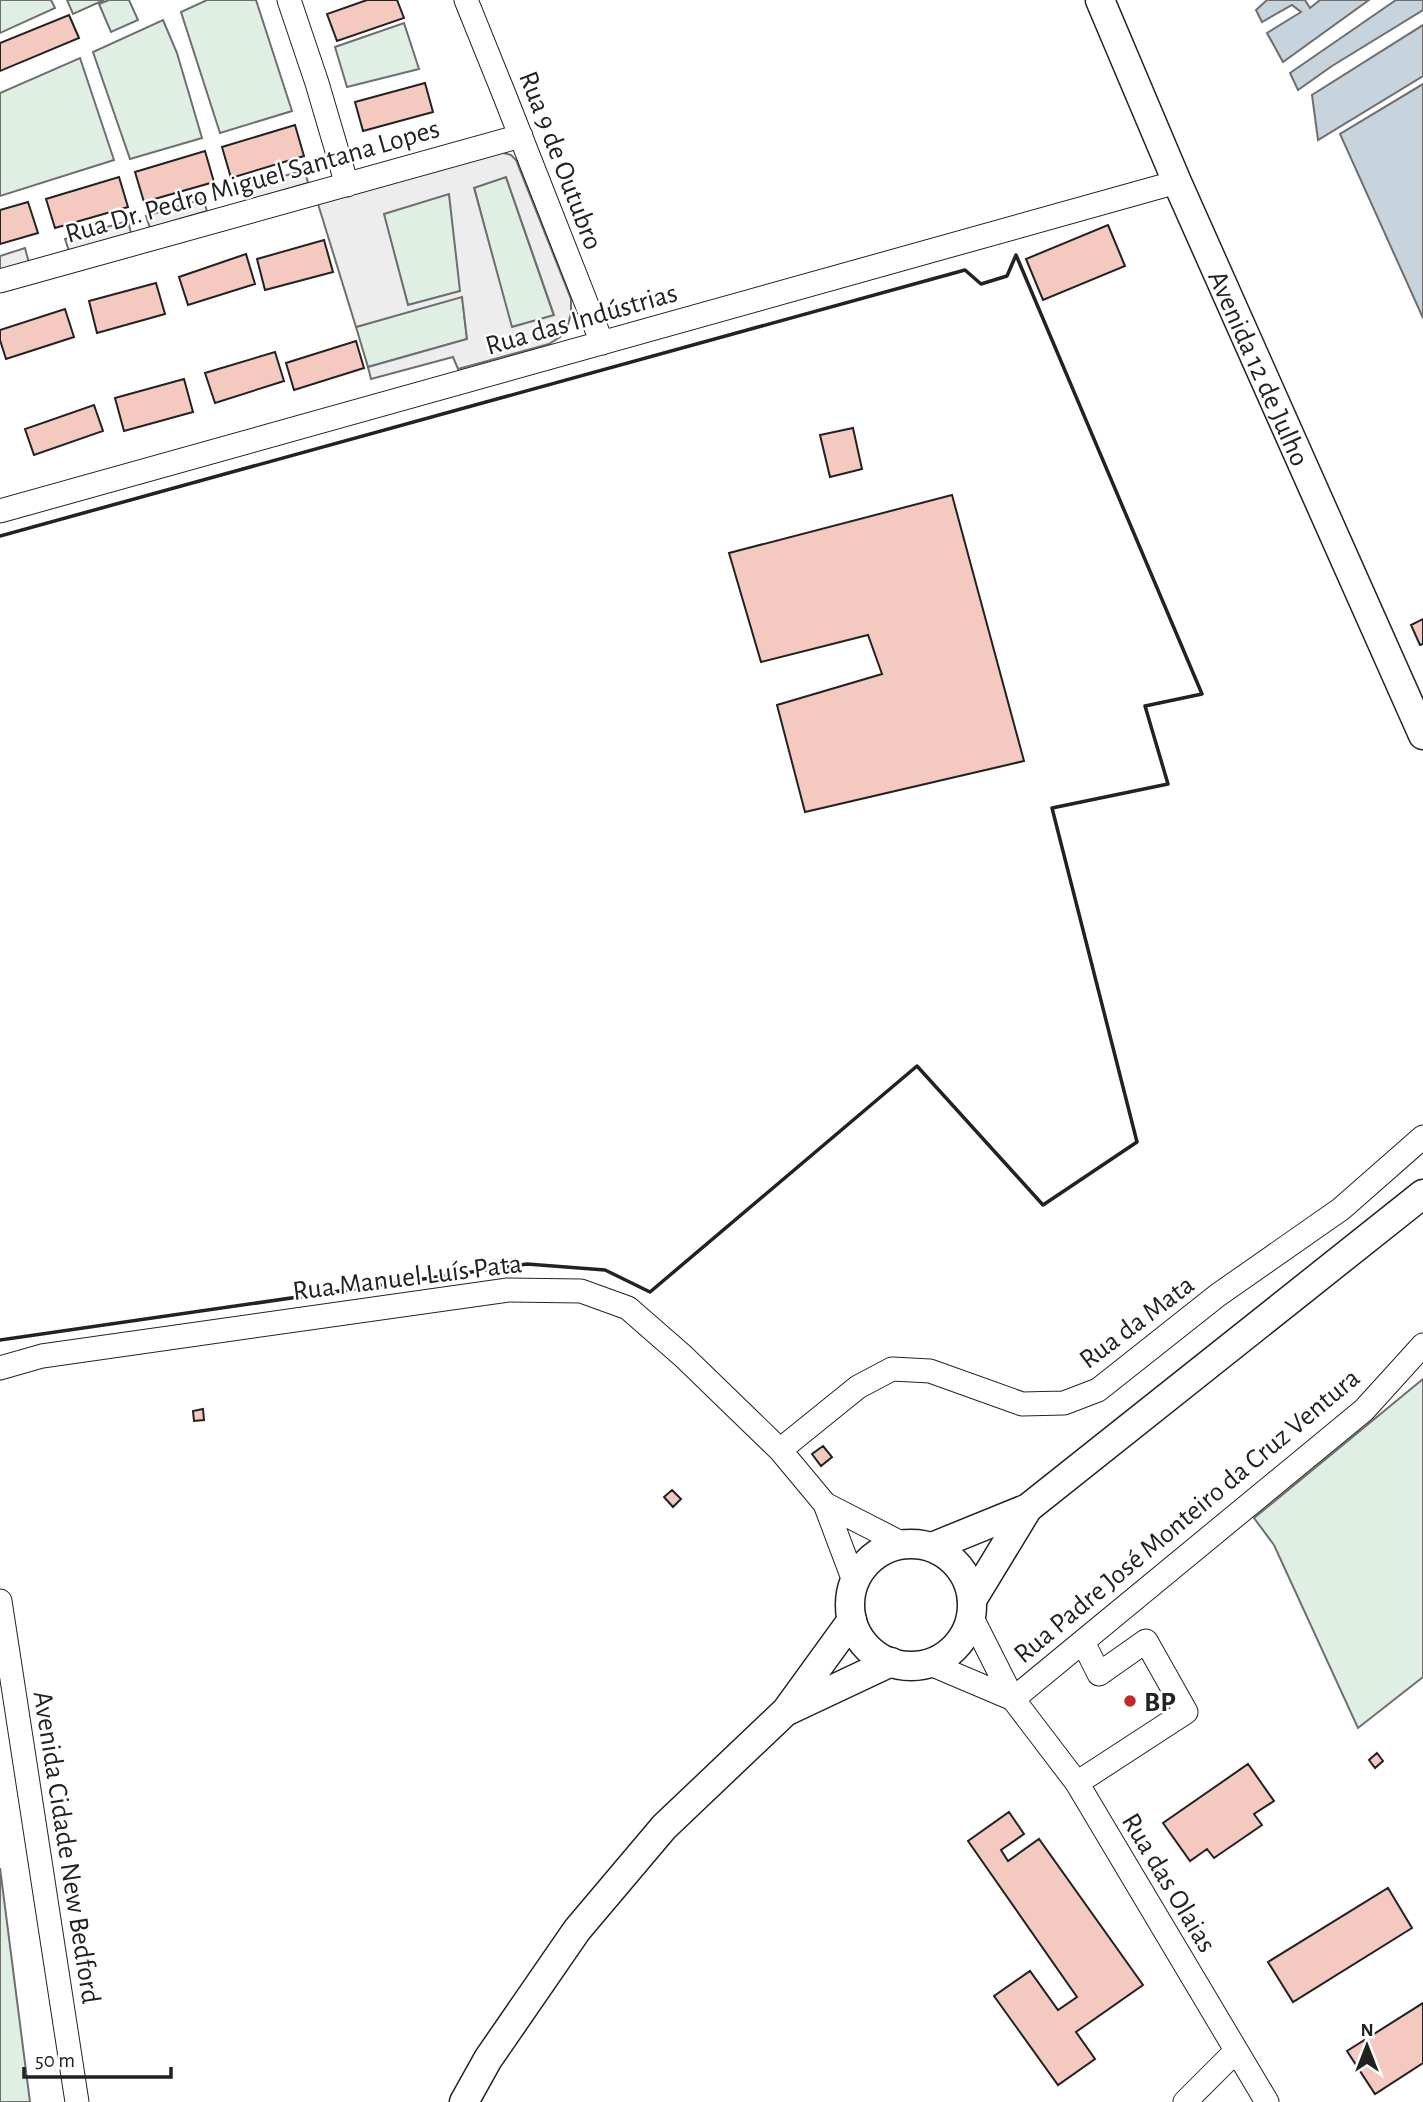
<svg xmlns="http://www.w3.org/2000/svg" width="1423" height="2102" font-family="'Alegreya Sans',sans-serif">
  <style>
    .green { fill: #e0efe3; stroke: #6f6f6f; stroke-width: 2 }
    .parking { fill: #ededed; stroke: #6f6f6f; stroke-width: 2; fill-rule: evenodd }
    .water { fill: #c7d3dd; stroke: #6f6f6f; stroke-width: 2 }
    .building { fill: #f3c9c0; stroke: #222; stroke-width: 2 }
    .lines { fill: none; stroke-linecap: round; stroke-linejoin: round }
    .minor-casing { stroke: #222; stroke-width: 25 }
    .major-casing { stroke: #222; stroke-width: 31 }
    .minor { stroke: #fff; stroke-width: 23 }
    .major { stroke: #fff; stroke-width: 28 }
    .wall { stroke: #222; stroke-width: 3.5 }
    .poi-dot { fill: #c62828; stroke: #fff; stroke-width: 2.5 }
    .labels { text-anchor: middle; stroke-width: 5; stroke-linejoin: round; paint-order: stroke }
    .street-label { font-size: 28px; fill: #222; stroke: #fff }
    .poi-label { font-size: 28px; font-weight: bold; fill: #222; stroke: #fff; text-anchor: start }
  </style>
  <rect width="100%" height="100%" fill="#fff"/>
  <path class="green" d="M0,0H51L55,8L0,33Z
    M67,0H104L73,14Z
    M109,0H129L138,20L111,32L99,4Z
    M207,0H256L292,111L220,133L181,12Z
    M163,20L177,53L202,138L130,159L93,52Z
    M404,23L419,69L347,87L335,47Z
    M80,58L114,160L0,196V93Z
    M506,177L554,316L511,327L474,187Z
    M449,193L461,291L408,305L383,213Z
    M462,296L467,339L368,367L356,327Z
    M1423,1379V1677L1358,1728L1274,1545L1254,1518Z
    M0,1868L30,2102H0Z"/>
  <path class="parking" d="M500,152L511,155L516,160L571,299V313L568,325L560,337L549,344L458,369L453,357L371,379L368,367L467,339L462,297L356,327L318,204ZM506,177L554,315L512,327L474,188ZM449,194L460,291L408,305L384,214Z
    M305,170L308,183L246,201L242,188Z
    M203,199L207,211L150,228L146,216Z
    M128,221L131,233L69,251L65,239Z
    M25,248L29,263L0,271V256Z"/>
  <path class="water" d="M1267,0H1305L1310,8L1320,0H1369L1283,62L1267,33L1301,12L1292,5L1262,22L1256,10Z
    M1396,0H1423V10L1332,66L1298,90L1290,73Z
    M1423,25V76L1318,140L1312,95Z
    M1423,84V318L1340,134Z"/>
  <path class="building" d="M367,0H397L404,18L337,41L327,14Z
    M69,15L79,38L0,71V43Z
    M425,83L433,112L363,131L355,102Z
    M295,125L304,156L231,178L222,147Z
    M205,151L214,182L144,202L135,172Z
    M119,177L128,207L55,228L46,199Z
    M28,202L38,233L0,244V210Z
    M1108,225L1125,266L1043,300L1026,259Z
    M324,240L333,272L265,290L257,259Z
    M246,254L255,284L188,305L179,277Z
    M156,283L165,314L97,333L89,301Z
    M65,309L74,337L6,359L0,340V330Z
    M356,341L364,368L294,390L286,363Z
    M275,352L284,381L215,403L205,373Z
    M184,379L193,412L124,431L115,398Z
    M94,405L103,431L34,455L25,429Z
    M853,428L862,469L830,477L820,435Z
    M952,495L1024,761L805,812L777,705L882,674L868,635L761,662L729,553Z
    M1423,619V644L1420,645L1411,625Z
    M203,1409L204,1420L194,1421L193,1411Z
    M823,1446L832,1457L821,1466L812,1454Z
    M672,1490L681,1499L673,1507L664,1497Z
    M1377,1753L1383,1761L1375,1768L1369,1760Z
    M1248,1764L1274,1801L1254,1814L1262,1825L1214,1858L1207,1849L1190,1861L1163,1823Z
    M1009,1812L1024,1834L1001,1850L1008,1861L1039,1839L1143,1985L1076,2032L1095,2059L1058,2085L994,1996L1030,1971L1058,2010L1077,1997L968,1841Z
    M1388,1888L1412,1928L1293,2002L1268,1962Z
    M1423,2003V2063L1375,2094L1347,2051Z"/>
  <g class="lines">
    <g class="minor-casing">
      <path id="minor" d="M289,0L317,83L347,185
        M466,0L504,94L602,343
        M0,281L521,136
        M0,511L1177,182
        M0,1368L42,1356L508,1290L581,1291L628,1308L683,1356L780,1450L825,1504L854,1581
        M780,1450L858,1387L892,1369L930,1371L1022,1404L1064,1403L1098,1390L1218,1295L1341,1209L1423,1137
        M825,1504L903,1544
        M0,1601L77,2102
        M971,1616L1013,1699L1077,1783L1267,2102
        M928,1663L1013,1699
        M1013,1699L1364,1410L1423,1345
        M1077,1783L1186,1712L1146,1641L1099,1674L1083,1642
        M1185,2102L1236,2051"/>
    </g>
    <g class="major-casing">
      <g id="major">
        <path id="s1" d="M1100,0L1177,182L1423,735"/>
        <circle cx="911" cy="1605" r="61"/>
        <path d="M932,1547L1028,1508L1423,1194"/>
        <path d="M972,1600L1028,1508"/>
        <path d="M789,1710L891,1662"/>
        <path d="M464,2102L488,2059L577,1930L664,1827L786,1711L852,1620"/>
      </g>
    </g>
    <use href="#minor" class="minor"/>
    <use href="#major" class="major"/>
    <path class="wall" d="M0,536L965,270L981,284L1007,276L1016,255L1202,694L1145,706L1168,784L1052,808L1137,1142L1043,1205L917,1066L650,1292L605,1270L527,1264L0,1340"/>
  </g>
  <circle class="poi-dot" cx="1130" cy="1701" r="7"/>
  <g class="labels">
    <g class="street-label">
      <text transform="translate(562 160) rotate(69)" y="10">Rua 9 de Outubro</text>
      <text transform="translate(252 180) rotate(-16)" y="10">Rua Dr. Pedro Miguel Santana Lopes</text>
      <text transform="translate(581 318) rotate(-16)" y="10">Rua das Indústrias</text>
      <text dy="10" stroke="none"><textPath href="#s1" startOffset="401">Avenida 12 de Julho</textPath></text>
      <text transform="translate(407 1276) rotate(-7)" y="10">Rua Manuel Luís Pata</text>
      <text transform="translate(1136 1321) rotate(-37)" y="10">Rua da Mata</text>
      <text transform="translate(1186 1515) rotate(-40)" y="10">Rua Padre José Monteiro da Cruz Ventura</text>
      <text transform="translate(68 1847) rotate(81)" y="10">Avenida Cidade New Bedford</text>
      <text transform="translate(1170 1882) rotate(59)" y="10">Rua das Olaias</text>
    </g>
    <g class="poi-label">
      <text x="1144" y="1711">BP</text>
    </g>
  </g>
  <g transform="translate(1367 2046)" stroke="#ffffff" stroke-width="5" paint-order="stroke">
  <path d="M0-5L12 26L0 18L-12 26Z" fill="#222222"/>
  <text y="-10" font-size="19" font-weight="bold" text-anchor="middle" fill="#222222">N</text>
  </g>
  <path d="M24 2067v10h147v-10" fill="none" stroke="#222222" stroke-width="3.5"/>
  <text x="35" y="2067" font-size="21" fill="#222222" stroke="#ffffff" stroke-width="5" paint-order="stroke">50 m</text>
</svg>
